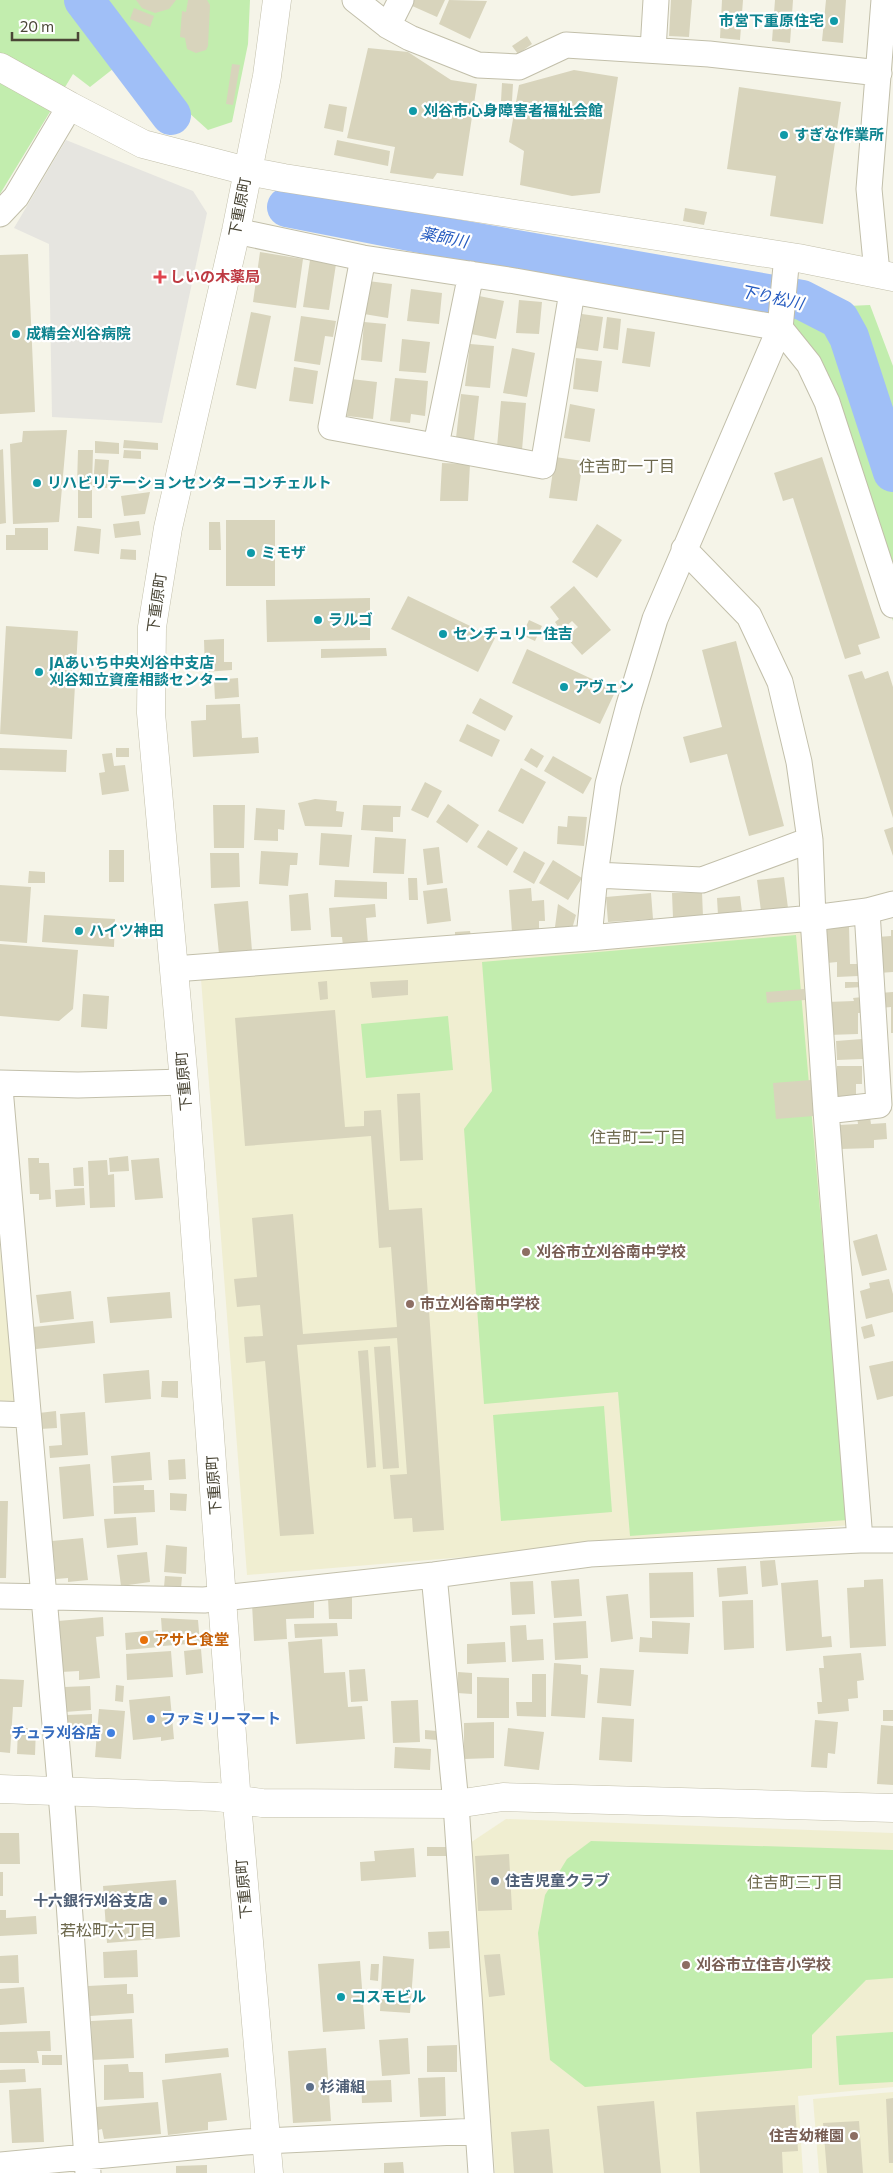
<svg xmlns="http://www.w3.org/2000/svg" width="893" height="2173" font-family="Commissioner,'Noto Sans JP',sans-serif">
  <style>
    .education { fill: #f0eed1 }
    .green { fill: #c2edae }
    .parking { fill: #e6e5e0 }
    .lines { fill: none; stroke-linecap: round; stroke-linejoin: round }
    .river { stroke: #a0bff7; stroke-width: 40 }
    .building { fill: #d8d4bc }
    .minor-casing { stroke: #c2bfaa; stroke-width: 27 }
    .tertiary-casing { stroke: #c2bfaa; stroke-width: 29 }
    .minor { stroke: #fff; stroke-width: 25 }
    .tertiary { stroke: #fff; stroke-width: 28 }
    .culture-dot { fill: #0f9aa8; stroke: #fff; stroke-width: 2 }
    .health-dot { fill: #e0444e; stroke: #fff; stroke-width: 2 }
    .education-dot { fill: #8d6e63; stroke: #fff; stroke-width: 2 }
    .food-dot { fill: #e8710a; stroke: #fff; stroke-width: 2 }
    .shop-dot { fill: #3f7fe0; stroke: #fff; stroke-width: 2 }
    .service-dot { fill: #5c6f8a; stroke: #fff; stroke-width: 2 }
    .labels { text-anchor: middle; stroke-width: 4.5; stroke-linejoin: round; paint-order: stroke }
    .culture-label { font-size: 15px; font-weight: bold; fill: #0d838f; stroke: #fff; text-anchor: start }
    .street-label { font-size: 15px; fill: #4a4636; stroke: #fff }
    .health-label { font-size: 15px; font-weight: bold; fill: #be3a42; stroke: #fff; text-anchor: start }
    .education-label { font-size: 15px; font-weight: bold; fill: #785e54; stroke: #fff; text-anchor: start }
    .food-label { font-size: 15px; font-weight: bold; fill: #c56008; stroke: #fff; text-anchor: start }
    .shop-label { font-size: 15px; font-weight: bold; fill: #366cbe; stroke: #fff; text-anchor: start }
    .service-label { font-size: 15px; font-weight: bold; fill: #4e5e75; stroke: #fff; text-anchor: start }
    .water-label { font-size: 16px; font-style: italic; fill: #255bc0; stroke: #fff }
    .neighbourhood-label { font-size: 16px; fill: #6d684c; stroke: #fff }
  </style>
  <rect width="100%" height="100%" fill="#f5f4e8"/>
  <path class="education" d="M803,927L851,1525L247,1575L201,979Z
    M0,1247L16,1406L0,1405Z
    M506,1819L893,1833V2087L798,2096L803,2173H495L470,1843Z
    M893,2092V2173H819L813,2099Z"/>
  <path class="green" d="M0,0H250L248,44L232,122L208,130L168,94L137,50L90,87L73,74L0,194Z
    M870,305L893,366V621L827,402L782,309Z
    M796,935L847,1520L630,1536L618,1392L484,1404L464,1129L492,1091L482,962Z
    M448,1016L453,1070L366,1078L361,1024Z
    M604,1406L612,1512L501,1521L493,1415Z
    M591,1841L893,1850V1978L866,1980L812,2035V2068L585,2087L550,2060L538,1933L545,1895L567,1859Z
    M893,2032V2082L839,2085L836,2036Z"/>
  <path class="parking" d="M66,140L193,191L207,213L162,423L52,417L49,244L14,228Z"/>
  <g class="lines">
    <path class="river" d="M84,0L171,115
      M287,207L431,235L802,300L839,319L849,337L893,472"/>
  </g>
  <path class="building" d="M136,0H176L169,9L155,13L142,8Z
    M188,0H207L210,5L208,46L206,50L196,53L187,49L185,38L180,37L182,11L186,12Z
    M412,0H445L437,17L410,5Z
    M449,0L487,1L470,39L439,24Z
    M671,0H692L689,37L669,36Z
    M722,0H743L740,40L720,38Z
    M775,0H793L790,43L772,41Z
    M826,0H846L843,43L822,41Z
    M134,8L154,16L150,27L130,19Z
    M527,36L532,44L518,54L512,46Z
    M368,48L408,52L451,80L477,84L463,176L437,173L433,179L390,173L395,147L347,138Z
    M232,64L240,65L233,105L226,104Z
    M574,70L618,77L600,193L572,196L520,185L524,151L509,142L519,85Z
    M502,83L513,84L512,101H501Z
    M739,87L841,102L823,224L770,216L776,176L727,169Z
    M329,104L347,107L343,132L324,128Z
    M337,140L390,151L388,166L334,155Z
    M685,208L707,212L704,225L683,221Z
    M260,252L303,259L296,308L253,302Z
    M28,254L35,412L0,414V255Z
    M310,260L336,264L329,310L303,307Z
    M368,281L392,284L388,318L364,314Z
    M411,289L442,293L439,324L407,321Z
    M479,296L504,301L496,339L471,334Z
    M519,300L542,302L539,334L516,333Z
    M251,312L271,316L256,389L236,385Z
    M582,314L603,317L598,351L576,348Z
    M301,316L336,321L333,337L325,336L320,365L294,361Z
    M607,317L621,319L618,350L603,348Z
    M364,322L386,324L382,362L361,360Z
    M627,328L655,332L650,367L622,363Z
    M402,339L430,342L426,373L399,371Z
    M470,344L494,346L490,388L465,386Z
    M512,348L535,353L527,397L503,393Z
    M576,358L602,361L598,392L573,389Z
    M294,367L318,371L313,404L289,401Z
    M395,378L428,381L425,416L411,414L410,423L390,421Z
    M351,379L377,382L373,419L347,416Z
    M461,394L479,396L474,440L456,438Z
    M501,401L526,403L522,450L497,447Z
    M570,404L595,409L590,442L564,438Z
    M67,430L59,522L13,524L10,444L22,442L23,431Z
    M124,440L158,443V450L123,448Z
    M95,441L119,443V454L95,453Z
    M3,449L6,523L0,524V450Z
    M78,450H93L92,487L77,486Z
    M124,450L141,451V459L123,458Z
    M555,457L583,461L577,501L549,498Z
    M822,457L880,638L858,645L861,654L845,659L793,498L783,501L774,473Z
    M95,459L109,460L107,488L93,487Z
    M442,463L470,464L468,501H440Z
    M78,490H92V518H78Z
    M150,492L145,514L124,516L121,496Z
    M226,520H275V586H226Z
    M139,521L141,535L115,538L113,524Z
    M209,522H220L221,550H209Z
    M597,524L622,540L597,578L572,562Z
    M77,526L101,529L99,554L74,551Z
    M15,528H48V550H6V535H15Z
    M121,549L136,550V560L120,559Z
    M574,586L611,630L582,655L566,637L578,627L572,621L561,631L555,622L559,619L550,607Z
    M408,596L495,638L478,672L391,629Z
    M370,598V640L267,642L266,600Z
    M529,620L542,626L535,641L522,635Z
    M6,626L78,631L72,739L0,734Z
    M224,639V662H232V670L205,672L204,640Z
    M736,641L784,826L749,836L727,754L690,763L683,737L722,727L702,650Z
    M386,648L387,656L321,658V649Z
    M527,649L616,690L600,724L512,683Z
    M862,671L865,679L888,671L893,687V818L848,675Z
    M238,678L239,697L215,699L214,680Z
    M480,698L513,716L505,731L472,713Z
    M240,704L242,738L258,737L259,753L193,757L191,721L206,720V705Z
    M467,724L500,740L492,757L459,741Z
    M0,748L67,750L66,772L0,770Z
    M116,748H129V757H116Z
    M531,748L544,756L537,768L524,760Z
    M112,753L114,766L125,765L129,791L102,795L99,773L105,772L102,754Z
    M553,756L592,778L583,794L544,771Z
    M521,768L546,782L523,824L498,811Z
    M425,782L442,791L428,818L411,810Z
    M315,799L337,801L336,811L344,812L342,827L305,826L298,803Z
    M448,804L479,825L467,843L436,822Z
    M213,805H245L244,848H214Z
    M363,805L401,806L400,817H393V832L361,830Z
    M256,808L285,810L284,830L278,829V841L254,840Z
    M568,816L587,817L584,846L557,844L558,826L567,827Z
    M893,827V856L884,830Z
    M488,830L518,848L507,866L477,847Z
    M321,833L352,835L349,867L319,865Z
    M375,837L406,839L404,874L373,873Z
    M439,847L443,883L427,885L423,849Z
    M109,850H124V882H109Z
    M261,851L298,853L297,865H290L288,886L259,884Z
    M524,851L545,863L534,884L513,872Z
    M210,853H239L240,887L211,888Z
    M553,860L582,878L568,900L539,883Z
    M29,871L45,872V883H28Z
    M784,877L788,908L761,911L757,880Z
    M408,878H417L418,900H409Z
    M335,880L387,882V899L334,897Z
    M0,885L31,887L27,943L0,941Z
    M447,888L451,921L427,924L423,891Z
    M531,888L532,901L544,900L545,921H539V930L512,932L509,890Z
    M702,892L703,917L673,918L672,893Z
    M308,893L311,930L291,931L289,895Z
    M651,893L653,919L608,922L606,897Z
    M740,896L742,912L718,915L717,898Z
    M248,901L252,951L219,954L214,904Z
    M375,904L376,917L366,918L368,944L343,946L342,937H331L329,908Z
    M558,904L576,915L572,929L555,927Z
    M44,915L115,919L114,947L42,942Z
    M849,926L850,964H858V976L837,977V962L827,963L826,927Z
    M891,930H893V972L878,973L877,937L891,936Z
    M470,931L471,936L455,937V932Z
    M0,944L78,950L73,1009L59,1021L0,1016Z
    M408,980V995L372,998L370,982Z
    M327,981L328,999L320,1000L318,982Z
    M845,982H863V987L845,988Z
    M804,989L805,1000L767,1003L766,992Z
    M893,992V1033H891V1007L880,1008L879,993Z
    M83,994L109,996L107,1029L81,1027Z
    M862,997V1013H858V1034L828,1035L827,1002L854,1001L853,998Z
    M335,1010L345,1127L364,1126V1111L381,1110L389,1210L422,1208L444,1530L413,1532L412,1518L394,1519L390,1475L407,1474L397,1338L297,1345L314,1534L280,1536L265,1361L246,1363L244,1337L263,1336L260,1305L237,1307L234,1279L257,1277L252,1218L293,1214L303,1334L397,1327L391,1247L379,1248L371,1136L245,1146L235,1018Z
    M862,1039L863,1059L837,1060L836,1041Z
    M837,1066H862V1084H856V1096L832,1097L831,1076H837Z
    M811,1080L814,1116L776,1119L773,1083Z
    M420,1093L423,1160L400,1161L397,1094Z
    M857,1117H870L871,1124L886,1123L887,1139L874,1140V1148L840,1149L839,1125L858,1124Z
    M128,1156L129,1171L110,1172L109,1158Z
    M28,1158H39V1163H49L51,1199L39,1200V1194H30Z
    M159,1158L163,1198L135,1200L131,1160Z
    M107,1160L108,1175L114,1174L115,1207L90,1208L88,1161Z
    M83,1167L84,1186H74L73,1168Z
    M84,1188L85,1205L56,1207L55,1190Z
    M877,1234L887,1270L862,1276L853,1241Z
    M889,1279L893,1294V1312L866,1319L860,1291L870,1288L869,1283Z
    M71,1291L74,1319L40,1323L36,1295Z
    M170,1292L172,1318L110,1323L107,1297Z
    M93,1321L95,1343L36,1349L33,1327Z
    M872,1324L875,1336L864,1339L861,1327Z
    M390,1346L399,1468L383,1469L374,1347Z
    M368,1350L376,1467L367,1468L358,1351Z
    M893,1361V1396L877,1400L869,1366Z
    M149,1370L151,1399L105,1403L103,1374Z
    M162,1381H178V1398L161,1397Z
    M56,1411L57,1428L40,1429L39,1413Z
    M85,1412L88,1455L50,1458L49,1446L62,1445L60,1414Z
    M150,1452L152,1480L113,1483L111,1456Z
    M185,1459L186,1479L169,1480L168,1460Z
    M90,1464L94,1516L63,1519L59,1467Z
    M144,1485V1490H154L155,1512L114,1514L113,1486Z
    M170,1493L187,1494L186,1511L170,1510Z
    M0,1501H8L6,1578H0Z
    M136,1517L138,1545L107,1548L104,1519Z
    M83,1538L88,1580L68,1582V1578L56,1579L52,1541Z
    M166,1545L187,1547L186,1574L164,1572Z
    M147,1552L150,1582L121,1586L117,1555Z
    M775,1560L778,1585L762,1587L760,1561Z
    M746,1566L748,1594L719,1597L717,1568Z
    M693,1572L694,1617L650,1618L649,1573Z
    M165,1576L182,1577L181,1588L164,1587Z
    M579,1579L582,1616L554,1618L551,1581Z
    M883,1579L886,1646L850,1648L847,1588L864,1587V1580Z
    M818,1580L822,1637L831,1636L832,1647L786,1651L781,1583Z
    M533,1581L535,1614L512,1615L510,1582Z
    M628,1594L633,1639L611,1642L606,1596Z
    M352,1597V1619H329L328,1598Z
    M753,1600L754,1648L724,1650L722,1601Z
    M314,1601V1618L286,1619L287,1639L254,1641L252,1604Z
    M103,1617L104,1636L96,1637L100,1678L79,1680V1671L61,1672L58,1621Z
    M161,1618L198,1620L200,1643L163,1646Z
    M586,1621L588,1658L555,1660L553,1623Z
    M652,1621L690,1623L688,1654L639,1652L640,1637L652,1638Z
    M337,1623L338,1636L295,1638L294,1624Z
    M526,1625L527,1640L543,1639L544,1660L512,1662L510,1626Z
    M158,1630L159,1647L126,1650L125,1633Z
    M322,1639L324,1673L345,1672L348,1707L362,1706L365,1739L296,1744L288,1642Z
    M505,1642L506,1662L467,1664V1644Z
    M201,1649L203,1673L186,1675L184,1651Z
    M171,1651L173,1677L127,1680L126,1654Z
    M861,1653L864,1680L857,1681L858,1698L848,1699L849,1711L818,1714L817,1702H822L819,1668H824L823,1656Z
    M554,1663L581,1665V1674L588,1675L585,1718L551,1716Z
    M600,1668L634,1670L631,1706L597,1703Z
    M365,1669L368,1701L351,1702L349,1670Z
    M458,1672L472,1673V1694L457,1693Z
    M532,1674H546V1717L517,1716L516,1702H532Z
    M477,1677L509,1678V1718H477Z
    M0,1679L24,1680L22,1707H13L10,1753L0,1752Z
    M116,1685L124,1686L123,1702L115,1701Z
    M90,1686L91,1710L65,1712L64,1687Z
    M170,1696L174,1739L161,1741V1737L133,1740L129,1700Z
    M418,1700L420,1742L393,1743L391,1701Z
    M99,1709L125,1711L121,1759L95,1757Z
    M883,1710H893V1721H883Z
    M92,1714V1739H66V1715Z
    M602,1717L634,1719L632,1762L599,1760Z
    M815,1720L838,1722L835,1754L828,1753L827,1768L811,1767Z
    M494,1722V1758L464,1759V1723Z
    M881,1725L893,1726V1785L877,1784Z
    M18,1728H36L35,1755L17,1754Z
    M508,1728L544,1732L539,1770L504,1766Z
    M425,1730L437,1731V1740L425,1739Z
    M395,1747L431,1749L430,1770L394,1768Z
    M0,1833H19L20,1864H0Z
    M427,1847H447V1856H427Z
    M414,1848L416,1877L361,1881L360,1862L375,1861L374,1851Z
    M509,1854L512,1910L478,1911L475,1856Z
    M0,1872H3V1896H0Z
    M176,1880L180,1937L107,1943L103,1886Z
    M0,1910H6V1918L36,1916L37,1934L0,1936Z
    M449,1931L450,1948L429,1949L428,1932Z
    M137,1950L138,1977L104,1978L103,1952Z
    M500,1954L505,1995L489,1997L484,1955Z
    M18,1955L19,1983H0V1956Z
    M383,1956L414,1959L410,2013L380,2011Z
    M360,1961L365,2029L323,2032L318,1964Z
    M371,1964H379L378,1981L370,1980Z
    M127,1984V1994H133L134,2013L90,2016L88,1986Z
    M24,1987L27,2023L0,2025V1989Z
    M132,2019L134,2058L92,2060L91,2021Z
    M50,2031L51,2051H37L39,2063H0V2032Z
    M408,2038L410,2074L382,2076L379,2040Z
    M457,2045V2072H427V2046Z
    M228,2048L229,2057L165,2063V2054Z
    M326,2048L331,2121L293,2123L288,2051Z
    M42,2055H62V2065H42Z
    M128,2064L129,2072H143L144,2098L104,2100V2065Z
    M25,2069L26,2082L0,2083V2070Z
    M221,2073L227,2120L208,2122V2130L168,2135L162,2080Z
    M445,2077L446,2116L420,2117L418,2078Z
    M391,2080L392,2102L362,2103L361,2081Z
    M41,2088L44,2142L12,2143L9,2090Z
    M893,2098V2163H889L886,2099Z
    M654,2101L661,2173H604L597,2106Z
    M158,2102L161,2134L104,2139L102,2129L98,2130L96,2107Z
    M795,2105L798,2151L782,2152L783,2173H700L696,2112Z
    M859,2121L863,2173H827L823,2123Z
    M549,2129L553,2173H514L511,2132Z
    M403,2162L404,2173H384V2163Z
    M207,2165V2173H176V2166Z"/>
  <g class="lines">
    <g class="minor-casing">
      <path id="minor" d="M355,0L388,26L410,38L478,65L519,67L566,45L709,54L879,73
        M388,26L401,0
        M653,50L656,0
        M0,214L16,197L70,106
        M236,231L363,258L515,281L780,328L655,619L629,705L608,784L595,875L589,938L813,918L867,911L893,904
        M787,256L780,328L809,364L827,402L893,605
        M363,258L331,427L543,466L572,292
        M877,273L869,189L884,0
        M436,445L471,274
        M684,549L749,616L780,682L799,762L810,840L813,918L826,1111L860,1540
        M595,875L702,880L810,840
        M174,969L589,938
        M0,1083L78,1085L184,1082
        M0,1088L63,1817L88,2173
        M826,1111L879,1105L867,911
        M0,1414L28,1415
        M434,1575L456,1804L481,2173
        M0,1596L204,1600L434,1575L590,1554L860,1540H893
        M0,2165L245,2142L478,2131"/>
    </g>
    <g class="tertiary-casing">
      <path id="tertiary" d="M0,67L70,106L143,144L247,171L284,178L798,258L893,277
        M0,1789L217,1797L262,1803L456,1804L503,1797L893,1808
        M269,2173L237,1803L184,1082L151,713L152,627L168,528L236,231L267,76L277,0"/>
    </g>
    <use href="#minor" class="minor"/>
    <use href="#tertiary" class="tertiary"/>
  </g>
  <g class="culture-dot">
    <circle cx="834" cy="21" r="5"/>
    <circle cx="413" cy="111" r="5"/>
    <circle cx="784" cy="135" r="5"/>
    <circle cx="16" cy="334" r="5"/>
    <circle cx="37" cy="483" r="5"/>
    <circle cx="251" cy="553" r="5"/>
    <circle cx="318" cy="620" r="5"/>
    <circle cx="443" cy="634" r="5"/>
    <circle cx="39" cy="672" r="5"/>
    <circle cx="564" cy="687" r="5"/>
    <circle cx="79" cy="931" r="5"/>
    <circle cx="341" cy="1997" r="5"/>
  </g>
  <path class="health-dot" d="M157.5 269.5h5v5h5v5h-5v5h-5v-5h-5v-5h5z"/>
  <g class="education-dot">
    <circle cx="526" cy="1252" r="5"/>
    <circle cx="410" cy="1304" r="5"/>
    <circle cx="686" cy="1965" r="5"/>
    <circle cx="854" cy="2136" r="5"/>
  </g>
  <circle class="food-dot" cx="144" cy="1640" r="5"/>
  <g class="shop-dot">
    <circle cx="151" cy="1719" r="5"/>
    <circle cx="111" cy="1733" r="5"/>
  </g>
  <g class="service-dot">
    <circle cx="495" cy="1881" r="5"/>
    <circle cx="163" cy="1901" r="5"/>
    <circle cx="310" cy="2087" r="5"/>
  </g>
  <g class="labels">
    <g class="culture-label">
      <text x="824" y="26" text-anchor="end">市営下重原住宅</text>
      <text x="423" y="116">刈谷市心身障害者福祉会館</text>
      <text x="794" y="140">すぎな作業所</text>
      <text x="26" y="339">成精会刈谷病院</text>
      <text x="47" y="488">リハビリテーションセンターコンチェルト</text>
      <text x="261" y="558">ミモザ</text>
      <text x="328" y="625">ラルゴ</text>
      <text x="453" y="639">センチュリー住吉</text>
      <text x="49" y="668">JAあいち中央刈谷中支店<tspan x="49" dy="17">刈谷知立資産相談センター</tspan></text>
      <text x="574" y="692">アヴェン</text>
      <text x="89" y="936">ハイツ神田</text>
      <text x="351" y="2002">コスモビル</text>
    </g>
    <g class="street-label">
      <text transform="translate(240 207) rotate(-79)" y="5">下重原町</text>
      <text transform="translate(157 603) rotate(-82)" y="5">下重原町</text>
      <text transform="translate(184 1081) rotate(-95)" y="5">下重原町</text>
      <text transform="translate(214 1485) rotate(-94)" y="5">下重原町</text>
      <text transform="translate(244 1889) rotate(-95)" y="5">下重原町</text>
    </g>
    <g class="health-label">
      <text x="170" y="282">しいの木薬局</text>
    </g>
    <g class="education-label">
      <text x="536" y="1257">刈谷市立刈谷南中学校</text>
      <text x="420" y="1309">市立刈谷南中学校</text>
      <text x="696" y="1970">刈谷市立住吉小学校</text>
      <text x="844" y="2141" text-anchor="end">住吉幼稚園</text>
    </g>
    <g class="food-label">
      <text x="154" y="1645">アサヒ食堂</text>
    </g>
    <g class="shop-label">
      <text x="161" y="1724">ファミリーマート</text>
      <text x="101" y="1738" text-anchor="end">チュラ刈谷店</text>
    </g>
    <g class="service-label">
      <text x="505" y="1886">住吉児童クラブ</text>
      <text x="153" y="1906" text-anchor="end">十六銀行刈谷支店</text>
      <text x="320" y="2092">杉浦組</text>
    </g>
    <g class="water-label">
      <text transform="translate(444 237) rotate(11)" y="6">薬師川</text>
      <text transform="translate(772 297) rotate(12)" y="6">下り松川</text>
    </g>
    <g class="neighbourhood-label">
      <text x="627" y="472">住吉町一丁目</text>
      <text x="638" y="1143">住吉町二丁目</text>
      <text x="795" y="1888">住吉町三丁目</text>
      <text x="108" y="1936">若松町六丁目</text>
    </g>
  </g>
  <path d="M12 32v8h66v-8" fill="none" stroke="#4a4636" stroke-width="2.5"/>
  <text x="20" y="32" font-size="15" fill="#4a4636" stroke="#ffffff" stroke-width="4" paint-order="stroke">20 m</text>
</svg>
